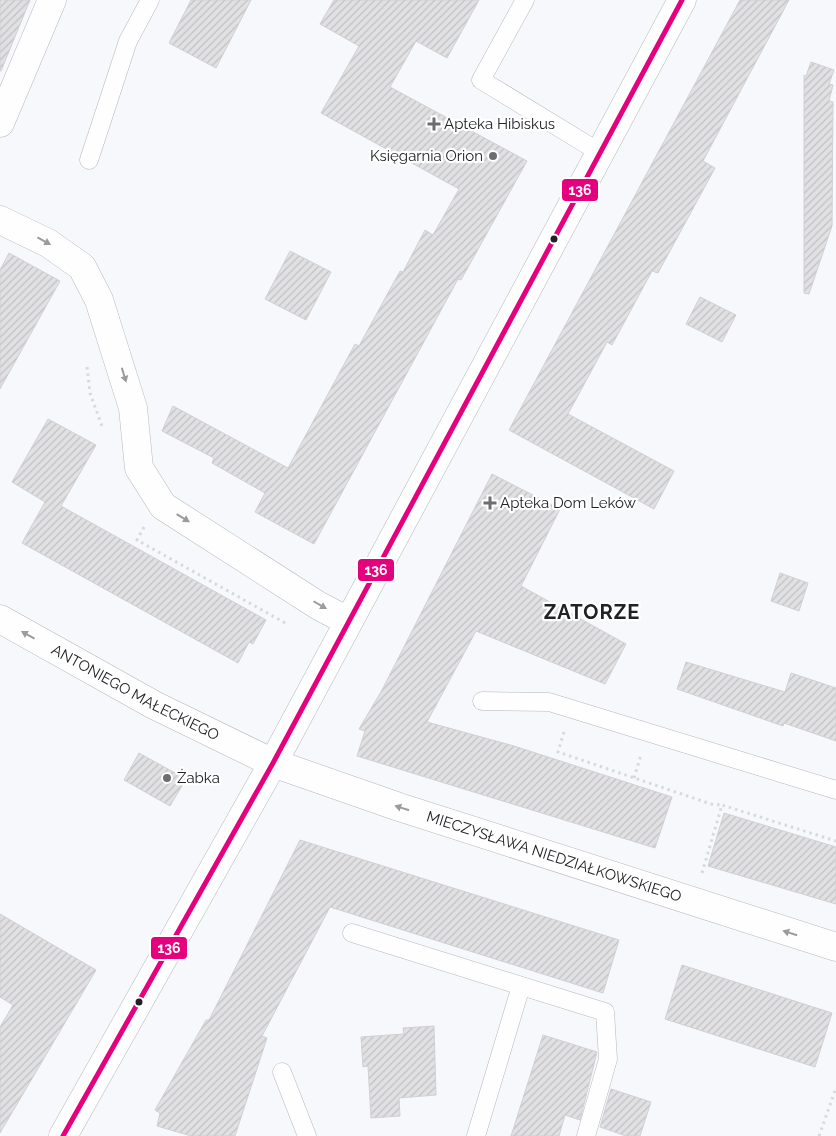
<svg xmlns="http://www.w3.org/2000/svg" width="836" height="1136" font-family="Raleway,sans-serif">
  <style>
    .building { fill: url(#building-hatch); stroke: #d1d0d3 }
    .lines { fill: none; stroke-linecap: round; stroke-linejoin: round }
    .service-casing { stroke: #b6b8bb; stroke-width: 19 }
    .minor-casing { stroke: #b6b8bb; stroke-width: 29 }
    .path { stroke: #d8d9da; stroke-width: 3; stroke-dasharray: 2.5 4; stroke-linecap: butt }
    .service { stroke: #fefefe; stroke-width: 18 }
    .minor { stroke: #fefefe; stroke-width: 28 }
    .bus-1-casing { stroke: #fff; stroke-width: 9 }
    .bus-1 { stroke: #e5007d; stroke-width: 5 }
    .oneway { fill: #9b9b9d }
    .poi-dot { fill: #6c6d71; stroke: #fff; stroke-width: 2 }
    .bus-dot { fill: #212226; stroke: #fff; stroke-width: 2 }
    .labels { text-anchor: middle; stroke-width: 4.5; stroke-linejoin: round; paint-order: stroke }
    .poi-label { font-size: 15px; fill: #212226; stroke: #fff; text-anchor: start }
    .street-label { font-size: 15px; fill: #212226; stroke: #fff }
    .district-label { font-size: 20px; font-weight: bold; letter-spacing: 1px; fill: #212226; stroke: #fff }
    .line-badge { stroke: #fff; stroke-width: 2 }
    .badge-label { font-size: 14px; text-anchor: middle; font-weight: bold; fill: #fff }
  </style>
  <defs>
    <pattern id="building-hatch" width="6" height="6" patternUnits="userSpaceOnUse" patternTransform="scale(1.25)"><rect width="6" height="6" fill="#e1e0e3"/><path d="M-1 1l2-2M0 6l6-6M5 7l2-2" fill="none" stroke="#c1c0c3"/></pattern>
  </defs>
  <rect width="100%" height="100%" fill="#f6f8fb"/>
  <path class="building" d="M0,0H30L1,71H0Z
    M191,0H251L216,68L169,43Z
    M334,0H479L447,58L416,41L390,87L527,161L461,280L458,279L314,544L255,512L265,493L212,463L214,458L162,431L173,406L288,468L355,344L359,346L400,271L403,272L425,230L433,235L459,189L321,113L359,46L320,24Z
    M740,0H789L703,161L715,168L658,273L652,271L612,345L607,342L568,414L674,471L654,509L509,430Z
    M811,62L834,70L829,84L833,85L829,101L833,102L832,226L809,294L804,293V75L806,76Z
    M290,251L331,272L306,320L265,299Z
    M9,253L60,281L0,389V270Z
    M700,297L736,315L722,342L686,324Z
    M48,419L96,445L61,506L266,620L253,644L249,642L238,663L22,543L45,502L12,482Z
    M492,474L560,509L521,586L626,644L605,684L476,631L427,722L514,746L672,797L655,848L357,756L365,731L359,729L382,690Z
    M780,573L808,583L799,611L771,601Z
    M686,662L785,692L791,673L836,688V741L784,723L783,726L677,689Z
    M139,753L186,779L170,806L124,780Z
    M724,813L836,847V904L708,866Z
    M300,840L619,940L603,993L330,907L262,1036L267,1038L235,1136H191L157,1126L160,1113L155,1110L206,1020H209Z
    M0,914L96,970L0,1133V1027L13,1005L0,997Z
    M682,965L832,1013L815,1067L665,1019Z
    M434,1026L436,1095L399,1098L400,1116L371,1118L368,1066L363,1067L361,1037L404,1034L403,1028Z
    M543,1035L597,1052L580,1120L565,1115L559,1136H511Z
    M611,1089L651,1102L640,1136H626L600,1127Z"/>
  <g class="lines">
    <g class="service-casing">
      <path id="service" d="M525,0L481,80L599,152
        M89,160L128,41L150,0
        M482,701L549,702L836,790
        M352,933L605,1012L608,1059L586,1136
        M282,1072L307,1136
        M476,1136L521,986"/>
    </g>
    <g class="minor-casing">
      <g id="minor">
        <path d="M0,123L52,0"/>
        <path d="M0,220L48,243L82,267L99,300L133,408L139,468L163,506L319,606L348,621"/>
        <path id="s1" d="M0,619L154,705L273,763L399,807L836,947"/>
        <path d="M63,1136L273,763L682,0"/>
      </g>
    </g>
    <path class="path" d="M87,367L90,393L103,429
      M144,527L137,540L287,624
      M564,732L558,752L711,804L722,805
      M634,778L641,755
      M702,873L722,805L836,841
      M819,1136L836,1088"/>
    <use href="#service" class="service"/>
    <use href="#minor" class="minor"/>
    <g class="bus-1-casing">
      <path id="bus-1" d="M63,1136L273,763L682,0"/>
    </g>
    <use href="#bus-1" class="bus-1"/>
  </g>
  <defs><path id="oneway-solid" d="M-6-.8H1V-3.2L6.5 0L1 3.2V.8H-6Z" transform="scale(1.25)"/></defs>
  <g class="oneway">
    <use href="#oneway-solid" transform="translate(44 241) rotate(29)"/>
    <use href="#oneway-solid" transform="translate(124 375) rotate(73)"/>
    <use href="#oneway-solid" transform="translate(183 518) rotate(31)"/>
    <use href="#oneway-solid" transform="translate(320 605) rotate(30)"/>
    <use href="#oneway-solid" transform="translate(28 635) rotate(-151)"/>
    <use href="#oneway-solid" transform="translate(402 808) rotate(-162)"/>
    <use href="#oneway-solid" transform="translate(790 933) rotate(-162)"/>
  </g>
  <g class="poi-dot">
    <path d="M431.5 116.5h5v5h5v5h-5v5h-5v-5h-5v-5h5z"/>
    <circle cx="493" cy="156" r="5"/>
    <path d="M487.5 495.5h5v5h5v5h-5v5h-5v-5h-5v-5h5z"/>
    <circle cx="167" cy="778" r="5"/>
  </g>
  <g class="bus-dot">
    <circle cx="554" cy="239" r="4.5"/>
    <circle cx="139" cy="1002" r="4.5"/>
  </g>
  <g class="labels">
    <g class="poi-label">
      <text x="444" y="129">Apteka Hibiskus</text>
      <text x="483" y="161" text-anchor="end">Księgarnia Orion</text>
      <text x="500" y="508">Apteka Dom Leków</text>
      <text x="177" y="783">Żabka</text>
    </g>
    <g class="street-label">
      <text dy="5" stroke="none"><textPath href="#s1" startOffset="154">ANTONIEGO MAŁECKIEGO</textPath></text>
      <text dy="5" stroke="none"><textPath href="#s1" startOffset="605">MIECZYSŁAWA NIEDZIAŁKOWSKIEGO</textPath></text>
    </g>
    <g class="district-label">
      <text x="592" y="619">ZATORZE</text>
    </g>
  </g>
  <g class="line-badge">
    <rect x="561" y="178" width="38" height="24" rx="5" fill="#e5007d"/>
    <rect x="357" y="558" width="38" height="24" rx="5" fill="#e5007d"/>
    <rect x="150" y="936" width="38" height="24" rx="5" fill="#e5007d"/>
  </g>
  <g class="badge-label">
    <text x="580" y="195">136</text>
    <text x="376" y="575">136</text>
    <text x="169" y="953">136</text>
  </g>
</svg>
